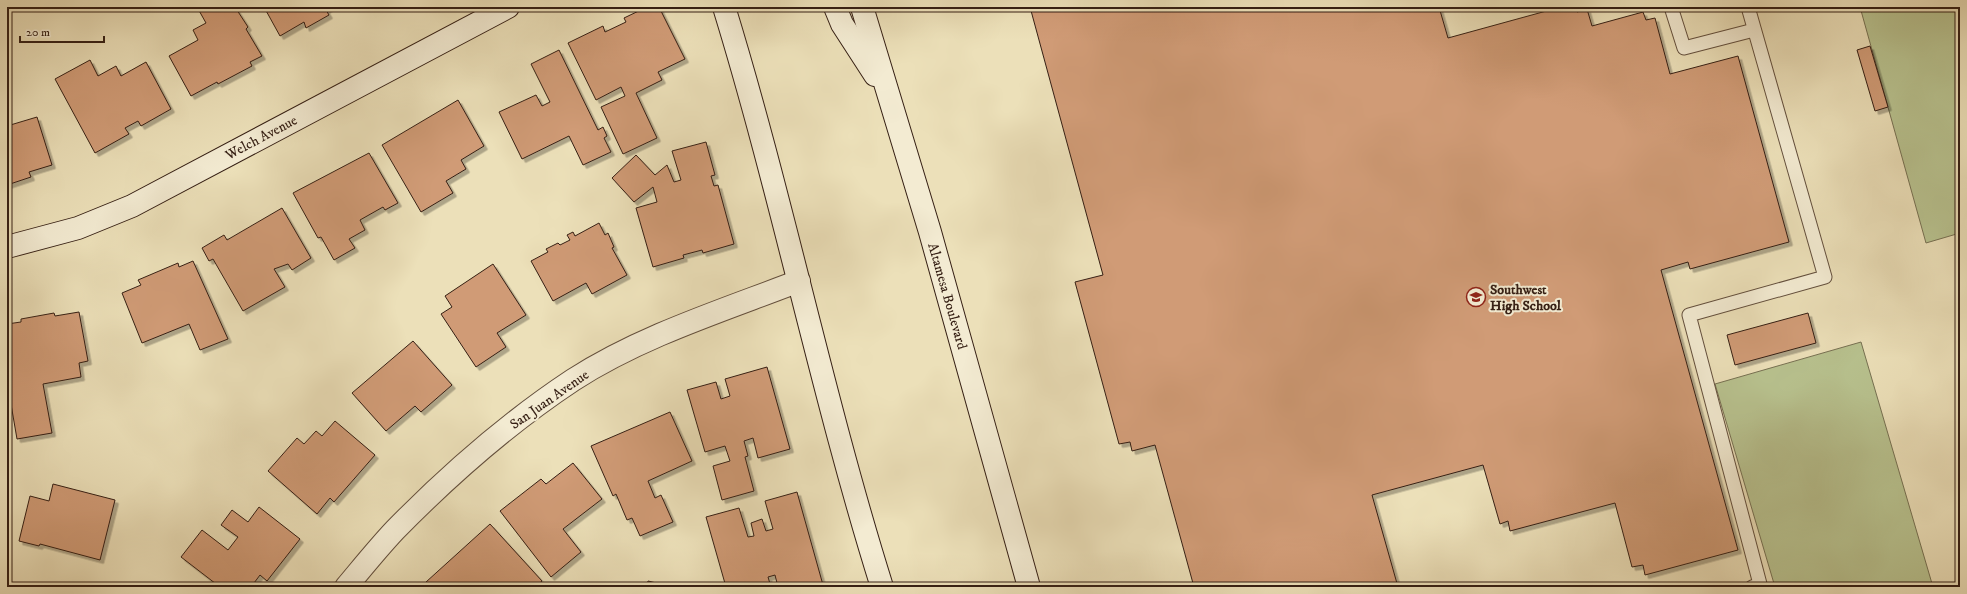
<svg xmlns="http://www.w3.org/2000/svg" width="1967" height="594" font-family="'IM FELL DW Pica',serif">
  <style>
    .green { fill: #b8c28f; stroke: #767052 }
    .building { fill: #d09b76; stroke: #351f14; filter: url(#shadow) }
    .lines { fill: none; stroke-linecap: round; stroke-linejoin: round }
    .lane-casing { stroke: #634f3d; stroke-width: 15 }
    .street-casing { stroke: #634f3d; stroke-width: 24 }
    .secondary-casing { stroke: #351f14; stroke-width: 24 }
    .lane { stroke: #f3ebd2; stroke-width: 13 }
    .street { stroke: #f3ebd2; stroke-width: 22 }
    .secondary { stroke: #f3ebd2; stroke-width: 22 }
    .labels { text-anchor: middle; stroke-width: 4; stroke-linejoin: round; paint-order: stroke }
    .street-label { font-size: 14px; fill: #351f14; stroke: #f3ebd2 }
    .poi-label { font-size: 14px; font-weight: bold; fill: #351f14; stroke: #f3ebd2; text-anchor: start }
  </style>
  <defs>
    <filter id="shadow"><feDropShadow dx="3.5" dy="3.5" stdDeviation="0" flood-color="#0004"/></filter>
  </defs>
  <rect width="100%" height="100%" fill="#ece0b9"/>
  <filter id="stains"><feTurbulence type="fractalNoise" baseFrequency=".005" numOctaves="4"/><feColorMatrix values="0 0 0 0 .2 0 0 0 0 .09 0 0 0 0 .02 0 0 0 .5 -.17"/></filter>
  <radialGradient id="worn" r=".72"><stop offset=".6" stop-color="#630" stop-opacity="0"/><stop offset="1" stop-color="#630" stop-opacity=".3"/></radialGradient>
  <g class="green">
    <path d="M1860 7H1960V233L1926 243Z"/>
    <path d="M1861 342 1933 587H1775L1715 384Z"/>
  </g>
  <g class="building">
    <path d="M197 7H235L248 27 246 29 262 56 250 62 252 66 218 84 217 82 191 96 169 56 198 40 193 30 206 23Z"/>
    <path d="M264 7H330L326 10 329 15 306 28 304 22 280 36Z"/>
    <path d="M647 7H659L685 59 658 72 662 80 636 93 657 138 623 154 601 107 625 96 621 87 596 100 568 43 603 26 605 32 626 22 624 18Z"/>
    <path d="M1030 7H1439L1448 38 1561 7H1576L1577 12 1587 9 1592 26 1643 12 1646 20 1655 18 1670 74 1738 56 1789 242 1690 269 1688 262 1661 270 1738 550 1645 575 1643 565 1632 567 1615 503 1510 531 1508 521 1500 524 1483 465 1372 495 1398 587H1194L1155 445 1132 451 1130 442 1119 444 1075 282 1103 275Z"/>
    <path d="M1870 46 1888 107 1875 111 1857 50Z"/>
    <path d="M559 50 598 130 603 127 607 136 604 138 611 152 583 165 569 136 522 159 499 112 536 95 542 106 550 102 531 64Z"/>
    <path d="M90 60 98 76 116 66 121 76 146 62 171 109 141 126 138 121 125 128 129 134 95 153 55 79Z"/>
    <path d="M458 100 484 146 461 160 466 169 446 181 453 193 421 212 382 145Z"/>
    <path d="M37 117 52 165 29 172 31 177 7 185V126Z"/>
    <path d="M706 142 715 175 711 176 714 186 718 185 734 244 703 253 702 250 683 255 684 258 653 267 636 208 657 202 653 187 634 202 612 178 636 155 655 175 667 165 674 182 681 180 672 151Z"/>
    <path d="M369 153 398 203 385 210 383 207 360 220 365 230 349 239 355 248 334 260 321 237 318 238 293 193Z"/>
    <path d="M282 208 311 258 292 270 288 264 274 269 285 287 243 311 213 259 209 261 202 248 224 235 227 240Z"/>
    <path d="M599 223 605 235 608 233 614 247 612 248 627 275 592 294 586 283 553 301 531 261 548 252 546 249 558 243 560 245 570 240 567 235 573 232 575 236Z"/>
    <path d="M193 261 228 339 200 350 189 324 142 343 122 293 141 285 138 280 178 263 179 267Z"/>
    <path d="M493 264 526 315 497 333 506 347 476 367 441 314 452 307 445 296Z"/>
    <path d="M79 312 88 361 79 363 81 377 43 384 52 433 17 439 7 381V324L21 322V319L54 313 55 316Z"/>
    <path d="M1808 313 1816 343 1735 365 1727 335Z"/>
    <path d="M413 341 452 385 421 412 415 406 386 431 352 393Z"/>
    <path d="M767 367 790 449 758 458 753 438 744 441 748 456 745 457 754 491 722 500 713 466 730 461 725 446 705 452 687 390 716 382 721 399 730 396 725 379Z"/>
    <path d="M670 412 692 461 648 481 655 498 661 495 673 522 640 536 632 518 627 520 616 494 613 496 591 446Z"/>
    <path d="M335 421 375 455 334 502 330 498 317 514 268 471 297 438 304 444 316 431 322 436Z"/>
    <path d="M573 463 602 499 563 529 581 552 551 577 500 511 541 479 546 484Z"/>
    <path d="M53 484 115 500 100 560 40 544 39 546 19 541 30 496 49 501Z"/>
    <path d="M797 492 823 585 816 587H778L775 575 768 577 771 587H726L706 517 739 508 748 537 754 536 751 523 762 519 766 531 773 529 765 501Z"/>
    <path d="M259 507 300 539 267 581 260 575 251 587H220L181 557 202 530 228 550 238 537 221 525 232 510 248 522Z"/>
    <path d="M490 524 542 581 535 587H505L503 585 501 587H430L426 582Z"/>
    <path d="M648 581 673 587H646Z"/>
  </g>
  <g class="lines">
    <g class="lane-casing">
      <g id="lane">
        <path d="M1671 7 1684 48 1754 30"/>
        <path d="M1748 7 1825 277 1689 315 1760 584 1752 587"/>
      </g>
    </g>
    <g class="street-casing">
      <path id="street" d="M346 587C362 568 378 548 395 530 449 475 508 423 573 380 641 336 724 310 799 281"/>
    </g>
    <g class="secondary-casing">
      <g id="secondary">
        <path d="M724 7C783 199 822 396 882 587"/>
        <path d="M835 7 842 24 875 75"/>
        <path d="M862 7 930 232 1029 587"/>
        <path d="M7 247 78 228 132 206 508 7"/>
      </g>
    </g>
    <use href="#lane" class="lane"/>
    <use href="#street" class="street"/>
    <use href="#secondary" class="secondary"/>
  </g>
  <defs>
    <g id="school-ring" transform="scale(1)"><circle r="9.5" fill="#f3ebd2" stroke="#8f2418" stroke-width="1.5"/><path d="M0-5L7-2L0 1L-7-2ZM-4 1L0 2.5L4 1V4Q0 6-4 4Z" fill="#8f2418"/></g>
  </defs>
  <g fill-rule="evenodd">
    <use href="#school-ring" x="1476" y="297"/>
  </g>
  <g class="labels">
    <g class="street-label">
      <text transform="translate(261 137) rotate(-28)" y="5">Welch Avenue</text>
      <text transform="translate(948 296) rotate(74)" y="5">Altamesa Boulevard</text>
      <text transform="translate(549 399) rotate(-35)" y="5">San Juan Avenue</text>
    </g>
    <g class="poi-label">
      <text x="1490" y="294">Southwest<tspan x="1490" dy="16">High School</tspan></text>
    </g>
  </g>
  <rect width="1967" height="594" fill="none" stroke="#ece0b9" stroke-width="24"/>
  <rect x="8" y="8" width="1951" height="578" fill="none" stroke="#351f14" stroke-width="2"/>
  <rect x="12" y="12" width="1943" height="570" fill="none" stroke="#351f14"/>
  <path d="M20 36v6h84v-6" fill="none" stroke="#351f14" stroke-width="2"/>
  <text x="26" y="36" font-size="12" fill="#351f14" stroke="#f3ebd2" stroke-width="3" paint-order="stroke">20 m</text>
  <rect width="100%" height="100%" filter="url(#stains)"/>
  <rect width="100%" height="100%" fill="url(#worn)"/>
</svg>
